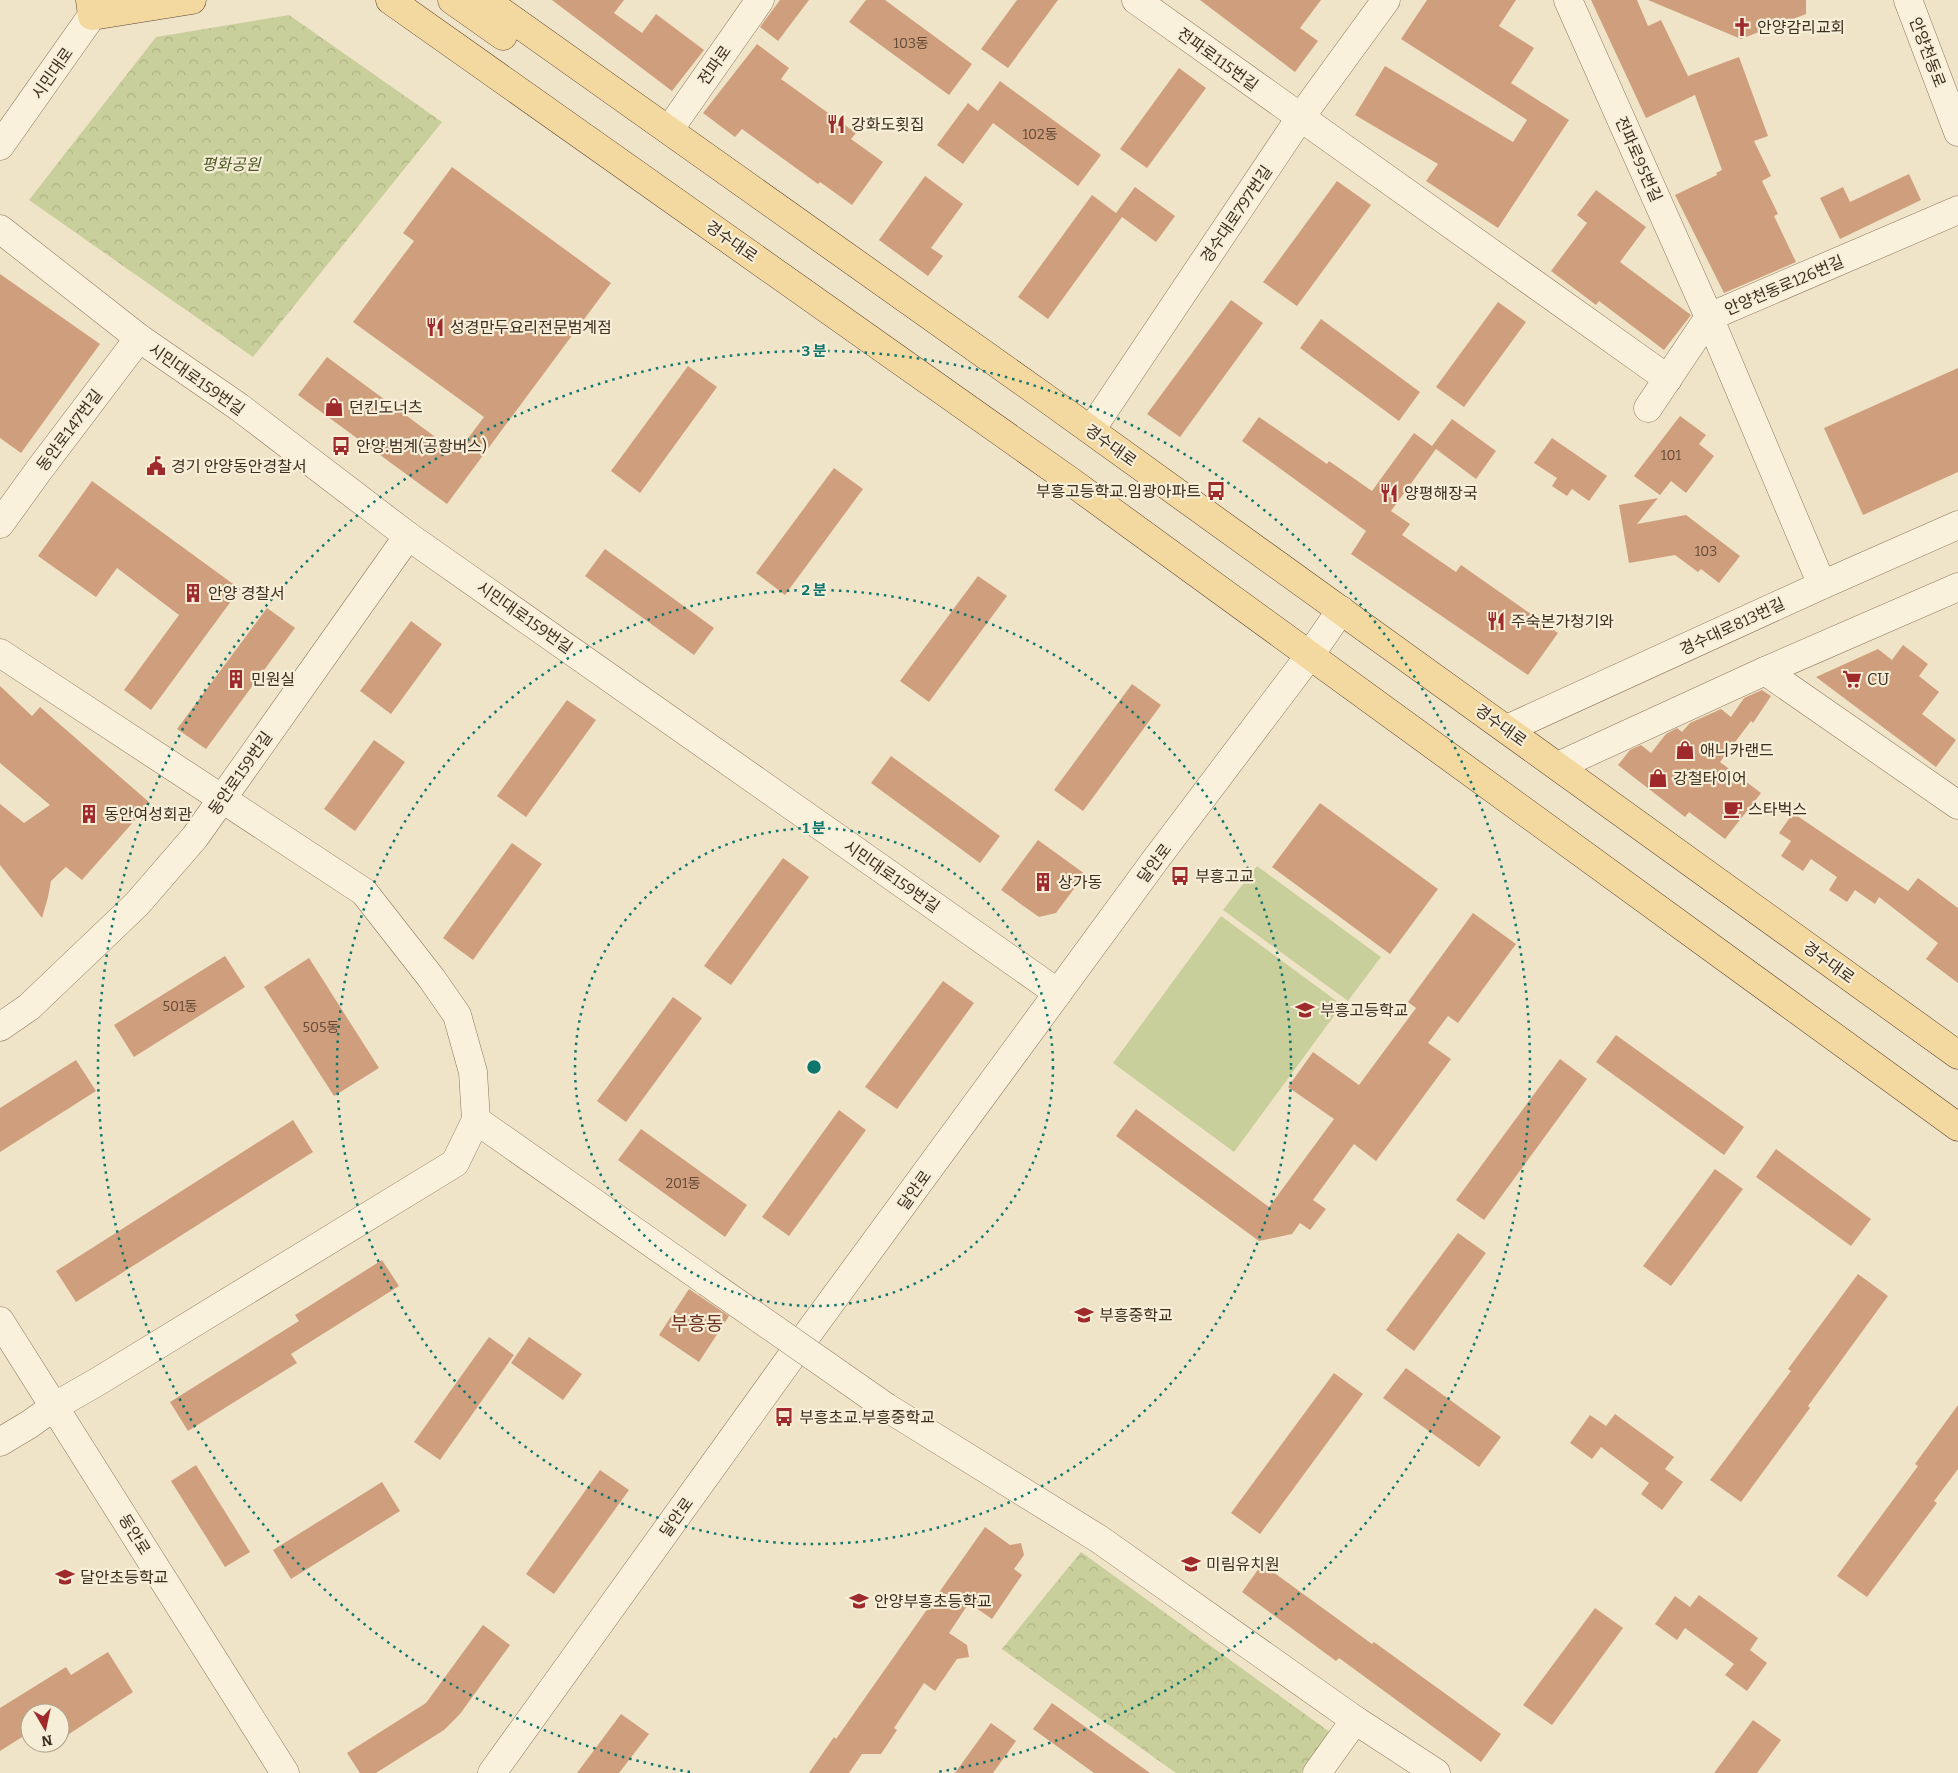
<svg xmlns="http://www.w3.org/2000/svg" width="1958" height="1773" font-family="Bitter,'Noto Sans KR',serif">
  <style>
    .green { fill: #c9cf9b }
    .park { fill: url(#park-crowns) }
    .building { fill: #cf9f7d }
    .lines { fill: none; stroke-linecap: round; stroke-linejoin: round }
    .minor-casing { stroke: #8d765c; stroke-width: 29 }
    .major-casing { stroke: #5b4430; stroke-width: 29 }
    .minor { stroke: #faf1dc; stroke-width: 28 }
    .major { stroke: #f3d9a0; stroke-width: 28 }
    .minor-bridge-casing { stroke: #8d765c; stroke-width: 29; stroke-linecap: butt }
    .minor-bridge { stroke: #faf1dc; stroke-width: 28 }
    .ring { fill: none; stroke: #0f766e; stroke-width: 2.5; stroke-dasharray: 2.5 5 }
    .labels { text-anchor: middle; stroke-width: 4.5; stroke-linejoin: round; paint-order: stroke }
    .number-label { font-size: 14px; fill: #624a37 }
    .poi-label { font-size: 16px; fill: #3d2e20; stroke: #f7eed8; text-anchor: start }
    .street-label { font-size: 16px; fill: #3d2e20; stroke: #f7eed8 }
    .park-label { font-size: 16px; font-style: italic; fill: #4d5a26; stroke: #f7eed8 }
    .quarter-label { font-size: 19px; fill: #6b2e1e; stroke: #f7eed8 }
    .centre { fill: #0f766e; stroke: #f7eed8; stroke-width: 2.5 }
    .ring-label { font-size: 15px; text-anchor: middle; font-weight: bold; fill: #0f766e; stroke: #f7eed8; stroke-width: 4.5; stroke-linejoin: round; paint-order: stroke }
  </style>
  <defs>
    <pattern id="park-crowns" width="20" height="18" patternUnits="userSpaceOnUse" patternTransform="scale(1.25)"><rect width="20" height="18" fill="#c9cf9b"/><path d="M2 6a3 3 0 1 1 6 0M12 15a3 3 0 1 1 6 0" fill="none" stroke="#aeb285"/></pattern>
  </defs>
  <rect width="100%" height="100%" fill="#f0e4c8"/>
  <g class="green">
    <path d="M1257 866 1381 957 1348 1001 1223 910Z"/>
    <path d="M1221 916 1342 1005 1234 1152 1113 1063Z"/>
  </g>
  <g class="park">
    <path d="M289 15 442 122 253 357 29 200 156 37Z"/>
    <path d="M1081 1552 1331 1733 1301 1773H1176L1002 1649Z"/>
  </g>
  <g class="building">
    <path d="M552 0H624L614 13 642 33 656 14 704 50 672 91Z"/>
    <path d="M780 0H809L778 41 760 27Z"/>
    <path d="M866 0H885L972 64 949 95 849 22Z"/>
    <path d="M1017 0H1058L1008 68 981 49Z"/>
    <path d="M1200 0H1321L1300 28 1318 41 1295 72Z"/>
    <path d="M1427 0H1516L1499 26 1534 48 1511 83 1569 120 1498 228 1426 181 1438 164 1355 115 1385 66 1513 142 1527 120 1401 39Z"/>
    <path d="M1591 0H1637L1648 26 1661 20 1688 76 1739 57 1768 136 1754 141 1771 176 1762 181 1778 214 1774 216 1796 262 1724 293 1675 195 1717 175 1716 173 1722 170 1695 95 1646 118Z"/>
    <path d="M1648 0H1806V14L1741 39Z"/>
    <path d="M757 44 789 68 781 79 856 133 851 139 883 162 852 205 820 182 818 184 742 129 735 137 703 113Z"/>
    <path d="M1179 68 1206 88 1147 168 1120 149Z"/>
    <path d="M1000 81 1101 155 1078 186 993 123 963 164 937 145 968 103 978 111Z"/>
    <path d="M452 167 611 283 447 504 298 395 327 357 457 453 484 417 353 322 414 241 403 233Z"/>
    <path d="M1909 174 1921 200 1840 239 1820 198 1843 187 1850 202Z"/>
    <path d="M925 176 963 204 931 248 943 256 928 276 879 240Z"/>
    <path d="M1337 181 1371 205 1297 306 1263 282Z"/>
    <path d="M1135 187 1175 216 1156 242 1122 217 1048 319 1018 297 1092 195 1116 213Z"/>
    <path d="M1596 190 1646 227 1620 262 1691 315 1664 350 1599 301 1596 305 1551 271 1587 223 1577 215Z"/>
    <path d="M0 274 100 344 21 453 0 438Z"/>
    <path d="M1231 300 1263 323 1180 437 1147 414Z"/>
    <path d="M1498 302 1526 322 1464 407 1436 387Z"/>
    <path d="M1321 319 1420 392 1399 421 1300 348Z"/>
    <path d="M688 366 717 387 640 493 611 471Z"/>
    <path d="M1958 368V472L1863 515 1824 428Z"/>
    <path d="M1680 416 1706 435 1699 444 1714 456 1686 493 1671 481 1660 495 1634 476Z"/>
    <path d="M1259 417 1327 464 1329 461 1372 491 1414 433 1432 446 1452 419 1496 451 1476 479 1436 449 1391 511 1410 524 1402 535 1456 572 1461 565 1558 633 1528 675 1351 554 1366 531 1242 441Z"/>
    <path d="M1552 438 1607 476 1589 501 1572 489 1567 496 1552 486 1557 478 1534 463Z"/>
    <path d="M834 468 863 489 785 595 756 573Z"/>
    <path d="M92 481 240 589 151 710 124 690 179 615 117 568 96 597 38 556Z"/>
    <path d="M1658 498 1637 524 1686 515 1740 556 1719 583 1701 569 1698 572 1675 555 1629 563 1619 505Z"/>
    <path d="M605 549 714 628 694 655 585 576Z"/>
    <path d="M978 576 1007 596 929 702 900 681Z"/>
    <path d="M267 608 295 628 206 749 177 729Z"/>
    <path d="M411 621 442 644 391 714 360 691Z"/>
    <path d="M1903 645 1928 664 1919 676 1939 692 1922 714 1956 740 1936 767 1816 677 1878 649 1892 660Z"/>
    <path d="M1132 684 1161 705 1083 811 1054 790Z"/>
    <path d="M0 686 32 716 40 707 150 803 82 880 66 867 51 881 48 897 42 918 0 865V804L24 823 50 805 0 763Z"/>
    <path d="M1762 690 1771 696 1753 723 1751 721 1720 762 1761 793 1725 839 1689 812 1685 817 1618 765 1630 750 1641 745 1651 753 1666 734 1677 728 1682 732 1690 723 1721 709 1731 717 1744 698Z"/>
    <path d="M567 700 596 720 526 817 497 796Z"/>
    <path d="M374 740 405 762 355 831 324 809Z"/>
    <path d="M891 756 1000 836 980 863 871 783Z"/>
    <path d="M1320 803 1438 889 1390 954 1272 867Z"/>
    <path d="M1793 813 1908 891 1918 878 1958 908V983L1926 959 1938 943 1879 897 1875 904 1855 890 1847 902 1829 890 1837 877 1811 859 1803 871 1781 856 1791 841 1779 833Z"/>
    <path d="M1038 840 1085 874 1056 913 1039 917 1001 890Z"/>
    <path d="M512 843 542 864 473 960 443 938Z"/>
    <path d="M783 858 809 877 731 985 704 966Z"/>
    <path d="M1473 913 1516 944 1458 1023 1448 1016 1428 1043 1451 1059 1376 1161 1354 1144 1313 1200 1326 1209 1310 1230 1300 1223 1292 1234 1259 1241 1116 1136 1136 1109 1269 1207 1334 1119 1288 1087 1313 1052 1359 1085 1416 1008 1408 1002Z"/>
    <path d="M225 956 245 987 134 1057 114 1025Z"/>
    <path d="M309 958 379 1068 334 1096 264 987Z"/>
    <path d="M943 981 974 1003 897 1109 865 1087Z"/>
    <path d="M673 997 702 1018 626 1122 597 1101Z"/>
    <path d="M1616 1035 1744 1127 1724 1155 1596 1062Z"/>
    <path d="M1560 1059 1587 1079 1484 1220 1456 1200Z"/>
    <path d="M76 1060 96 1091 0 1152V1108Z"/>
    <path d="M839 1110 866 1130 789 1236 762 1217Z"/>
    <path d="M293 1120 313 1152 76 1302 56 1271Z"/>
    <path d="M641 1129 747 1205 725 1237 618 1160Z"/>
    <path d="M1776 1149 1871 1219 1851 1246 1756 1177Z"/>
    <path d="M1715 1169 1743 1189 1671 1286 1643 1266Z"/>
    <path d="M1458 1233 1486 1253 1414 1351 1386 1330Z"/>
    <path d="M382 1260 399 1286 291 1354 297 1363 188 1431 170 1402 299 1321 295 1315Z"/>
    <path d="M1858 1274 1888 1296 1808 1406 1810 1408 1741 1502 1710 1480 1791 1371 1788 1369Z"/>
    <path d="M689 1289 729 1316 699 1362 659 1335Z"/>
    <path d="M489 1337 514 1355 440 1460 414 1442Z"/>
    <path d="M529 1337 582 1374 563 1400 511 1363Z"/>
    <path d="M1406 1368 1501 1437 1479 1467 1383 1398Z"/>
    <path d="M1334 1373 1363 1394 1260 1534 1231 1513Z"/>
    <path d="M1958 1405V1469L1934 1501 1937 1503 1867 1597 1837 1576 1918 1466 1915 1464Z"/>
    <path d="M1615 1414 1674 1457 1665 1469 1683 1482 1662 1510 1641 1494 1649 1483 1601 1447 1592 1459 1570 1443 1590 1415 1606 1426Z"/>
    <path d="M196 1465 250 1552 225 1567 171 1481Z"/>
    <path d="M600 1470 629 1490 554 1594 526 1574Z"/>
    <path d="M382 1482 400 1511 291 1579 273 1550Z"/>
    <path d="M985 1527 1010 1545 1021 1543 1024 1555 1014 1569 1022 1575 992 1619 969 1603 949 1633 967 1645 969 1657 957 1659 935 1691 924 1683 894 1728 897 1730 881 1754H862L849 1773H809L834 1737 836 1739Z"/>
    <path d="M1262 1564 1372 1644 1374 1642 1501 1734 1481 1762 1339 1658 1336 1661 1242 1592Z"/>
    <path d="M1699 1595 1758 1638 1750 1650 1767 1663 1747 1691 1725 1675 1734 1664 1685 1628 1677 1640 1655 1624 1675 1596 1690 1607Z"/>
    <path d="M1595 1608 1623 1628 1552 1725 1523 1705Z"/>
    <path d="M483 1625 510 1645 460 1714 444 1730 376 1773H360L347 1753 426 1703Z"/>
    <path d="M108 1652 133 1692 60 1740V1713H30V1732L0 1751V1708L66 1667 71 1675Z"/>
    <path d="M1052 1703 1150 1773H1094L1033 1729Z"/>
    <path d="M621 1714 649 1734 619 1773H577Z"/>
    <path d="M1753 1720 1781 1740 1757 1773H1714Z"/>
    <path d="M991 1723 1016 1741 993 1773H955Z"/>
  </g>
  <g class="lines">
    <g class="minor-casing">
      <g id="minor">
        <path d="M1136 0 1668 379"/>
        <path d="M1568 0 1709 317 1822 585"/>
        <path d="M1908 0 1958 132"/>
        <path d="M669 130 760 0"/>
        <path d="M0 146 103 0"/>
        <path d="M0 229 139 338 239 407 408 536 1058 993"/>
        <path d="M1648 408 1709 317 1958 210"/>
        <path d="M1091 430 1300 118 1386 0"/>
        <path d="M0 524 39 470 139 338"/>
        <path d="M0 653 364 892 432 979 457 1015 473 1072 476 1120 707 1282"/>
        <path d="M1765 671 1958 805"/>
        <path d="M1507 729 1822 585 1958 525"/>
        <path d="M1558 766 1765 671 1958 587"/>
        <path d="M0 1027 29 1007 137 904 195 837 408 536"/>
        <path d="M0 1321 285 1773"/>
        <path d="M886 1407 1099 1539 1355 1720 1436 1773"/>
        <path d="M0 1442 30 1424 55 1406 97 1382 455 1163 476 1120"/>
        <path d="M492 1773 804 1339 1156 859 1310 655 1341 610"/>
        <path d="M1317 1773 1355 1720"/>
      </g>
    </g>
    <g class="major-casing">
      <g id="major">
        <path d="M90 0 92 16 192 0"/>
        <path d="M390 0 1073 483 1958 1127"/>
        <path d="M452 0 503 36"/>
        <path d="M485 0 1043 396 1958 1055"/>
      </g>
    </g>
    <use href="#minor" class="minor"/>
    <use href="#major" class="major"/>
    <g class="minor-bridge-casing">
      <path id="minor-bridge" d="M707 1282 886 1407"/>
    </g>
    <use href="#minor-bridge" class="minor-bridge"/>
  </g>
  <g class="ring">
    <circle cx="814" cy="1067" r="239"/>
    <circle cx="814" cy="1067" r="477"/>
    <path d="M690 1772A716 716 0 1 1 938 1772"/>
  </g>
  <defs>
    <g id="church-bare" transform="scale(1.5)"><path d="M-1.2-6h2.4v3.5h3.3v2.4h-3.3V6h-2.4V-.1h-3.3v-2.4h3.3Z" fill="#9e2a2b" stroke="#f7eed8" stroke-width="2.5" paint-order="stroke"/></g>
    <g id="restaurant-bare" transform="scale(1.5)"><path d="M-5-6h1v4h1v-4h1v4h1v-4h1v5L-1.5 .5V6h-2V.5L-5-1ZM5-6V6H3V1.5H1.5Q1.5-4 5-6Z" fill="#9e2a2b" stroke="#f7eed8" stroke-width="2.5" paint-order="stroke"/></g>
    <g id="shop-bare" transform="scale(1.5)"><path d="M-5-2.5h2.3a2.7 3.5 0 0 1 5.4 0H5L5.5 6h-11ZM-1.5-2.5h3a1.5 2.3 0 0 0-3 0Z" fill="#9e2a2b" stroke="#f7eed8" stroke-width="2.5" paint-order="stroke"/></g>
    <g id="bus-bare" transform="scale(1.5)"><path d="M-5-6H5V4H4V6H2V4H-2V6H-4V4H-5ZM-3.5-4V0h7V-4ZM-3.5 1.2v1.5H-2V1.2ZM2 1.2v1.5H3.5V1.2Z" fill="#9e2a2b" stroke="#f7eed8" stroke-width="2.5" paint-order="stroke"/></g>
    <g id="civic-bare" transform="scale(1.5)"><path d="M-.6-6.5H3V-4.5H.6V-3L4-1V1h2V6H-6V1h2V-1L-.6-3ZM-1.2 2.5V6h2.4V2.5Z" fill="#9e2a2b" stroke="#f7eed8" stroke-width="2.5" paint-order="stroke"/></g>
    <g id="building-bare" transform="scale(1.5)"><path d="M-4-6H4V6H1V3H-1V6H-4ZM-2.5-4.3h1.7v1.8h-1.7ZM.8-4.3h1.7v1.8H.8ZM-2.5-1h1.7V.8h-1.7ZM.8-1h1.7V.8H.8Z" fill="#9e2a2b" stroke="#f7eed8" stroke-width="2.5" paint-order="stroke"/></g>
    <g id="supermarket-bare" transform="scale(1.5)"><path d="M-6-5.5h2.5l.6 2H6L4.5 2H-2.5L-4.4-4H-6ZM-1.5 3.2a1.3 1.3 0 1 0 .1 0ZM3 3.2a1.3 1.3 0 1 0 .1 0Z" fill="#9e2a2b" stroke="#f7eed8" stroke-width="2.5" paint-order="stroke"/></g>
    <g id="cafe-bare" transform="scale(1.5)"><path d="M-5.5-4.5H6V0H3Q3 3.5 0 3.5H-2.5Q-5.5 3.5-5.5 0ZM3-3.2v2h1.7v-2ZM-6 4.5H4V6H-6Z" fill="#9e2a2b" stroke="#f7eed8" stroke-width="2.5" paint-order="stroke"/></g>
    <g id="school-bare" transform="scale(1.5)"><path d="M0-5L7-2L0 1L-7-2ZM-4 1L0 2.5L4 1V4Q0 6-4 4Z" fill="#9e2a2b" stroke="#f7eed8" stroke-width="2.5" paint-order="stroke"/></g>
  </defs>
  <g fill-rule="evenodd">
    <use href="#church-bare" x="1742" y="27"/>
    <use href="#restaurant-bare" x="836" y="124"/>
    <use href="#restaurant-bare" x="435" y="327"/>
    <use href="#shop-bare" x="334" y="407"/>
    <use href="#bus-bare" x="341" y="446"/>
    <use href="#civic-bare" x="156" y="466"/>
    <use href="#bus-bare" x="1216" y="491"/>
    <use href="#restaurant-bare" x="1389" y="493"/>
    <use href="#building-bare" x="193" y="593"/>
    <use href="#restaurant-bare" x="1496" y="621"/>
    <use href="#building-bare" x="236" y="679"/>
    <use href="#supermarket-bare" x="1852" y="679"/>
    <use href="#shop-bare" x="1685" y="750"/>
    <use href="#shop-bare" x="1658" y="778"/>
    <use href="#cafe-bare" x="1733" y="809"/>
    <use href="#building-bare" x="89" y="814"/>
    <use href="#bus-bare" x="1180" y="876"/>
    <use href="#building-bare" x="1043" y="882"/>
    <use href="#school-bare" x="1305" y="1010"/>
    <use href="#school-bare" x="1084" y="1315"/>
    <use href="#bus-bare" x="784" y="1417"/>
    <use href="#school-bare" x="1191" y="1564"/>
    <use href="#school-bare" x="65" y="1577"/>
    <use href="#school-bare" x="859" y="1601"/>
  </g>
  <g class="labels">
    <g class="number-label">
      <text x="911" y="48">103동</text>
      <text x="1040" y="139">102동</text>
      <text x="1671" y="460">101</text>
      <text x="1706" y="556">103</text>
      <text x="180" y="1011">501동</text>
      <text x="321" y="1032">505동</text>
      <text x="683" y="1188">201동</text>
    </g>
    <g class="poi-label">
      <text x="1757" y="33">안양감리교회</text>
      <text x="851" y="130">강화도횟집</text>
      <text x="450" y="333">성경만두요리전문범계점</text>
      <text x="349" y="413">던킨도너츠</text>
      <text x="356" y="452">안양.범계(공항버스)</text>
      <text x="171" y="472">경기 안양동안경찰서</text>
      <text x="1201" y="497" text-anchor="end">부흥고등학교.임광아파트</text>
      <text x="1404" y="499">양평해장국</text>
      <text x="208" y="599">안양 경찰서</text>
      <text x="1511" y="627">주숙본가청기와</text>
      <text x="251" y="685">민원실</text>
      <text x="1867" y="685">CU</text>
      <text x="1700" y="756">애니카랜드</text>
      <text x="1673" y="784">강철타이어</text>
      <text x="1748" y="815">스타벅스</text>
      <text x="104" y="820">동안여성회관</text>
      <text x="1195" y="882">부흥고교</text>
      <text x="1058" y="888">상가동</text>
      <text x="1320" y="1016">부흥고등학교</text>
      <text x="1099" y="1321">부흥중학교</text>
      <text x="799" y="1423">부흥초교.부흥중학교</text>
      <text x="1206" y="1570">미림유치원</text>
      <text x="80" y="1583">달안초등학교</text>
      <text x="874" y="1607">안양부흥초등학교</text>
    </g>
    <g class="street-label">
      <text transform="translate(1928 52) rotate(69)" y="6">안양천동로</text>
      <text transform="translate(1218 59) rotate(36)" y="6">전파로115번길</text>
      <text transform="translate(714 65) rotate(-55)" y="6">전파로</text>
      <text transform="translate(52 73) rotate(-55)" y="6">시민대로</text>
      <text transform="translate(1639 159) rotate(66)" y="6">전파로95번길</text>
      <text transform="translate(1236 214) rotate(-56)" y="6">경수대로797번길</text>
      <text transform="translate(732 241) rotate(35)" y="6">경수대로</text>
      <text transform="translate(1784 285) rotate(-23)" y="6">안양천동로126번길</text>
      <text transform="translate(197 379) rotate(35)" y="6">시민대로159번길</text>
      <text transform="translate(69 430) rotate(-53)" y="6">동안로147번길</text>
      <text transform="translate(1111 445) rotate(36)" y="6">경수대로</text>
      <text transform="translate(525 617) rotate(35)" y="6">시민대로159번길</text>
      <text transform="translate(1732 626) rotate(-25)" y="6">경수대로813번길</text>
      <text transform="translate(1501 725) rotate(36)" y="6">경수대로</text>
      <text transform="translate(240 773) rotate(-55)" y="6">동안로159번길</text>
      <text transform="translate(1154 863) rotate(-53)" y="6">달안로</text>
      <text transform="translate(892 876) rotate(35)" y="6">시민대로159번길</text>
      <text transform="translate(1829 962) rotate(36)" y="6">경수대로</text>
      <text transform="translate(914 1190) rotate(-54)" y="6">달안로</text>
      <text transform="translate(676 1517) rotate(-54)" y="6">달안로</text>
      <text transform="translate(135 1534) rotate(58)" y="6">동안로</text>
    </g>
    <g class="park-label">
      <text x="231" y="170">평화공원</text>
    </g>
    <g class="quarter-label">
      <text x="697" y="1330">부흥동</text>
    </g>
  </g>
  <circle cx="814" cy="1067" r="8" class="centre"/>
  <g class="ring-label">
    <text x="814" y="356">3 분</text>
    <text x="814" y="595">2 분</text>
    <text x="814" y="833">1 분</text>
  </g>
  <g transform="translate(45 1728) rotate(171)"><circle r="24" fill="#f7eed8" stroke="#ada18e"/>
  <path d="M0-4L9 19L0 12L-9 19Z" fill="#9e2a2b"/>
  <text y="-8" font-size="14" font-weight="bold" text-anchor="middle" fill="#3d2e20">N</text>
  </g>
</svg>
